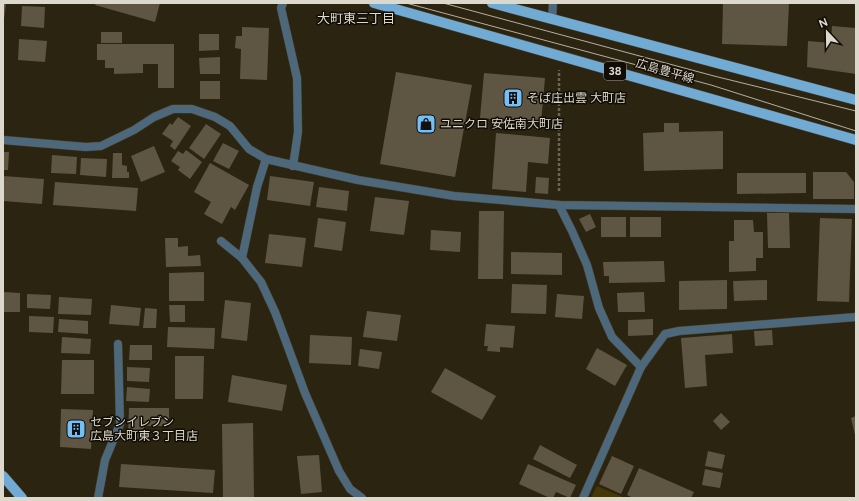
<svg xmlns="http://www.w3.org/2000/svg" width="859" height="501" font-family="Figtree,'Noto Sans JP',sans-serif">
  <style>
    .green { fill: #463706 }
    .building { fill: #5e5642 }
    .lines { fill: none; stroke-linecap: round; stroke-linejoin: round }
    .minor-casing { stroke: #47412e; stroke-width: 9 }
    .primary-casing { stroke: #47412e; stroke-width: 11 }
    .path { stroke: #6b6453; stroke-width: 2.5; stroke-dasharray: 3 2; stroke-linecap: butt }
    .minor { stroke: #4d677b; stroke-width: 8 }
    .primary { stroke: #71aad3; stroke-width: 10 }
    .tram { stroke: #b5afa1; stroke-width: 1 }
    .labels { text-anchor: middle; stroke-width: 3; stroke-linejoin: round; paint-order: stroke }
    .shield { fill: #110d06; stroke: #a09b91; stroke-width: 1 }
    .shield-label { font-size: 11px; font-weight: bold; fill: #ddd8cc }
    .street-label { font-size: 12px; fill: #ddd8cc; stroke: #110d06 }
    .poi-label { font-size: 12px; fill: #ddd8cc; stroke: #110d06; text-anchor: start }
    .neighbourhood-label { font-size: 13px; fill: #ddd8cc; stroke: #110d06 }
  </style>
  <rect width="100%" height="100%" fill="#2b2410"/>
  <path class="green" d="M597 486 625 498H591Z"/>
  <g class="building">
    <path d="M96 3H160L155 22 95 5Z"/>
    <path d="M723 3H789L787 46 722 44Z"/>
    <path d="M3 4H6L4 19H3Z"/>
    <path d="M22 6 45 7 44 28 21 26Z"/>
    <path d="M832 26 856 28V74L807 67 808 41 831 43Z"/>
    <path d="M242 27 269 28 267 80 240 79 241 49 235 48 236 36H242Z"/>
    <rect x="101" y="32" width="21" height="11"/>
    <path d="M199 34H219V50L199 51Z"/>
    <path d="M19 39 47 41 45 62 18 60Z"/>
    <path d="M97 44H174V88H158V64H143V73L114 74V68H105V60H97Z"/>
    <path d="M220 57V74H200L199 58Z"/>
    <path d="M396 72 472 85 455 177 380 164Z"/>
    <path d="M484 73 545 78 541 123 480 118Z"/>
    <rect x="200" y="81" width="20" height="18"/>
    <path d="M178 117 191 126 175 150 170 146 173 141 162 134 170 123 172 125Z"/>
    <path d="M664 123H679V132L723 131V169L644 171 643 133 664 132Z"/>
    <path d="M206 124 221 134 204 159 189 148Z"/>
    <path d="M496 133 550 138 548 164 528 162 526 192 492 189Z"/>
    <path d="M223 143 239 151 229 169 213 161Z"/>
    <path d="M154 146 165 172 141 182 131 156Z"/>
    <path d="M186 150 202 162 190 179 178 170 180 167 171 161 178 151 183 154Z"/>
    <path d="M3 152H9L8 170H3Z"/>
    <path d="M113 153H122V165L127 166V172H129V178H112Z"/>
    <path d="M52 155 77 157 76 174 51 173Z"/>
    <path d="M81 158 107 159 106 177 80 175Z"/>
    <path d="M210 163 249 185 235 210 231 207 222 224 204 214 211 202 194 192Z"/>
    <path d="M813 172H846L854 182V199H813Z"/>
    <path d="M737 173H806V193L737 194Z"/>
    <path d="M3 176 44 179 42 204 3 201Z"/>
    <path d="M270 176 314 182 310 206 267 200Z"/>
    <path d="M536 177 549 178 548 194 535 193Z"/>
    <path d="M55 182 138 188 136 211 53 205Z"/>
    <path d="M319 187 349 191 347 211 316 207Z"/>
    <path d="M375 197 409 201 404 235 370 231Z"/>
    <path d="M479 211H504L503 279H478Z"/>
    <path d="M767 213H789L790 248H768Z"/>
    <path d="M590 214 596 227 586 232 579 219Z"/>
    <rect x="601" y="217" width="25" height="20"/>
    <rect x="630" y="217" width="31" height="20"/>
    <path d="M318 218 346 222 342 251 314 247Z"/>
    <path d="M820 218 852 219 849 302 817 301Z"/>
    <path d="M734 220H753L754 232H763V258H756V271L729 272V241H734Z"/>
    <path d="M431 230 461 232 460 252 430 250Z"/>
    <path d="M269 234 306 238 302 267 265 263Z"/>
    <path d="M165 238H178V247L188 246V256L200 255 201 266 166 267Z"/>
    <path d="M511 252 562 253V275L511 274Z"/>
    <path d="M664 261 665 282 609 283V276H604L603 262Z"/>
    <path d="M204 272V301H169V273Z"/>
    <path d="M727 280V309L679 310V281Z"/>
    <path d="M767 280V300L734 301 733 281Z"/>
    <path d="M512 284 547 285 546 314 511 313Z"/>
    <path d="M3 292 20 293V312H3Z"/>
    <path d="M644 292 645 312H618L617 293Z"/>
    <path d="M27 294 51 295 50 309 27 308Z"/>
    <path d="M557 294 584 296 582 319 555 317Z"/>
    <path d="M59 297 92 299 91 315 58 314Z"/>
    <path d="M225 300 251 303 247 341 221 338Z"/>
    <path d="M111 305 141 308 139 326 109 324Z"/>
    <path d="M169 305H185V322H170Z"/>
    <path d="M145 308 157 309 156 328H143Z"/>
    <path d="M367 311 401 315 397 341 363 337Z"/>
    <path d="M29 316 54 317 53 333 29 332Z"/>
    <path d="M59 319 88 321V334L58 332Z"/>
    <path d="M653 319V335L628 336V320Z"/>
    <path d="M486 324 515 326 513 348 500 347V352L487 351 488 346H484Z"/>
    <path d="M168 327 215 328 214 349 167 347Z"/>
    <path d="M772 330 773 345 755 346 754 331Z"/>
    <path d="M732 334 733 353 705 355 707 386 685 388 681 338Z"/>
    <path d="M310 335 352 337 351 365 309 363Z"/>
    <path d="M62 337 91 339 90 354 61 353Z"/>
    <path d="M130 345H152V360H129Z"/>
    <path d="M597 348 627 365 615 386 586 369Z"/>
    <path d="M360 349 382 352 379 369 358 366Z"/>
    <path d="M175 356H204L203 399H175Z"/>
    <path d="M62 360H94V394H61Z"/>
    <path d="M127 367 150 368 149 382 127 381Z"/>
    <path d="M445 368 496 396 482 420 431 392Z"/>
    <path d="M232 375 287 385 282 411 228 402Z"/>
    <path d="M127 387 150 389 149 402 126 401Z"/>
    <path d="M129 408H169V426H144V439H128Z"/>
    <path d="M61 409 93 410 91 449 60 447Z"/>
    <path d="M721 413 730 422 721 430 713 421Z"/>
    <path d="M856 416V435H855L851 418Z"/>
    <path d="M253 423 254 498H223L222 424Z"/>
    <path d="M540 445 577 465 570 478 533 459Z"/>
    <path d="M708 451 725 455 722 469 705 466Z"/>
    <path d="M319 455 322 492 301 494 297 456Z"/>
    <path d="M612 456 634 466 621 494 599 484Z"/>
    <path d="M121 464 215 470 213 493 119 487Z"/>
    <path d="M528 464 576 485 570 498 556 492 553 498H550L519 484Z"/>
    <path d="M639 468 694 492 691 498H633L627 495Z"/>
    <path d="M705 469 723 473 720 488 702 485Z"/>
  </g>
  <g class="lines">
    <g class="minor-casing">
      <g id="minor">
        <path d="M283 3 281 8 297 78 298 132 293 166"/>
        <path d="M552 19 553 3"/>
        <path d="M3 140 86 147 101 146 134 130 154 117 173 109H192L215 117 230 126 249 149 266 159 358 180 454 196 559 205 856 209"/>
        <path d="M559 205 572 231 587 265 599 308 612 337 641 367"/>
        <path d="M221 241 242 258 261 282 275 312 305 393 339 471 350 489 362 498"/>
        <path d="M242 258 257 187 266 159"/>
        <path d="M98 498 105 460 120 424 118 344"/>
        <path d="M583 498 641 367 665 334 679 331 856 317"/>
      </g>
    </g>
    <g class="primary-casing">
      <g id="primary">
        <path d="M374 3 856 140"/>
        <path d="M492 3 856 100"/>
        <path d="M3 476 22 498"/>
      </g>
    </g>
    <path class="path" d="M559 191V70"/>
    <use href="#minor" class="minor"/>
    <use href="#primary" class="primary"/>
    <g class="tram">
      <path d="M406 3 711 85 856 131"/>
      <path d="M443 3 714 76 856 111"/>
    </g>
  </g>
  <defs>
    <g id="building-square" transform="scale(1)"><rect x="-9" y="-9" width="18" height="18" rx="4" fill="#74c0f6" stroke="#110d06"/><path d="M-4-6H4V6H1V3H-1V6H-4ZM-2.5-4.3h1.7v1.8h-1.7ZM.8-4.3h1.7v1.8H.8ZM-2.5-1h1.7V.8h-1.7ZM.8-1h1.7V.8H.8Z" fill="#111"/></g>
    <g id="shop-square" transform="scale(1)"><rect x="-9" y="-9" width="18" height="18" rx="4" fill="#74c0f6" stroke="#110d06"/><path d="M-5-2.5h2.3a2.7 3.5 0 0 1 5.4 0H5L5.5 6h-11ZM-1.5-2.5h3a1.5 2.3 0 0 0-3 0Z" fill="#111"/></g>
  </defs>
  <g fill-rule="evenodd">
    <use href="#building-square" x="513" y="98"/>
    <use href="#shop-square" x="426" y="124"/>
    <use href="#building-square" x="76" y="429"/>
  </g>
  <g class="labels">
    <rect class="shield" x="604" y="62" width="22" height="18" rx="3"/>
    <g class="shield-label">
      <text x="615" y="75">38</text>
    </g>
    <g class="street-label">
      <text transform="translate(665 71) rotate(16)" y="4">広島豊平線</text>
    </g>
    <g class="poi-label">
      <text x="527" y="102">そば庄出雲 大町店</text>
      <text x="440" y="128">ユニクロ 安佐南大町店</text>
      <text x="90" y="426">セブンイレブン<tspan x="90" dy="14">広島大町東３丁目店</tspan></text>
    </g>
    <g class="neighbourhood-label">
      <text x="356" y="23">大町東三丁目</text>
    </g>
  </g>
  <rect width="859" height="501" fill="none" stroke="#ddd8cc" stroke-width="8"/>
  <g transform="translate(827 32) rotate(338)" stroke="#110d06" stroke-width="3" paint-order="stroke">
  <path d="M0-3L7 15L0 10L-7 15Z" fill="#ddd8cc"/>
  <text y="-6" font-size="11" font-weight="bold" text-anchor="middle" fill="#ddd8cc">N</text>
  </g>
</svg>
